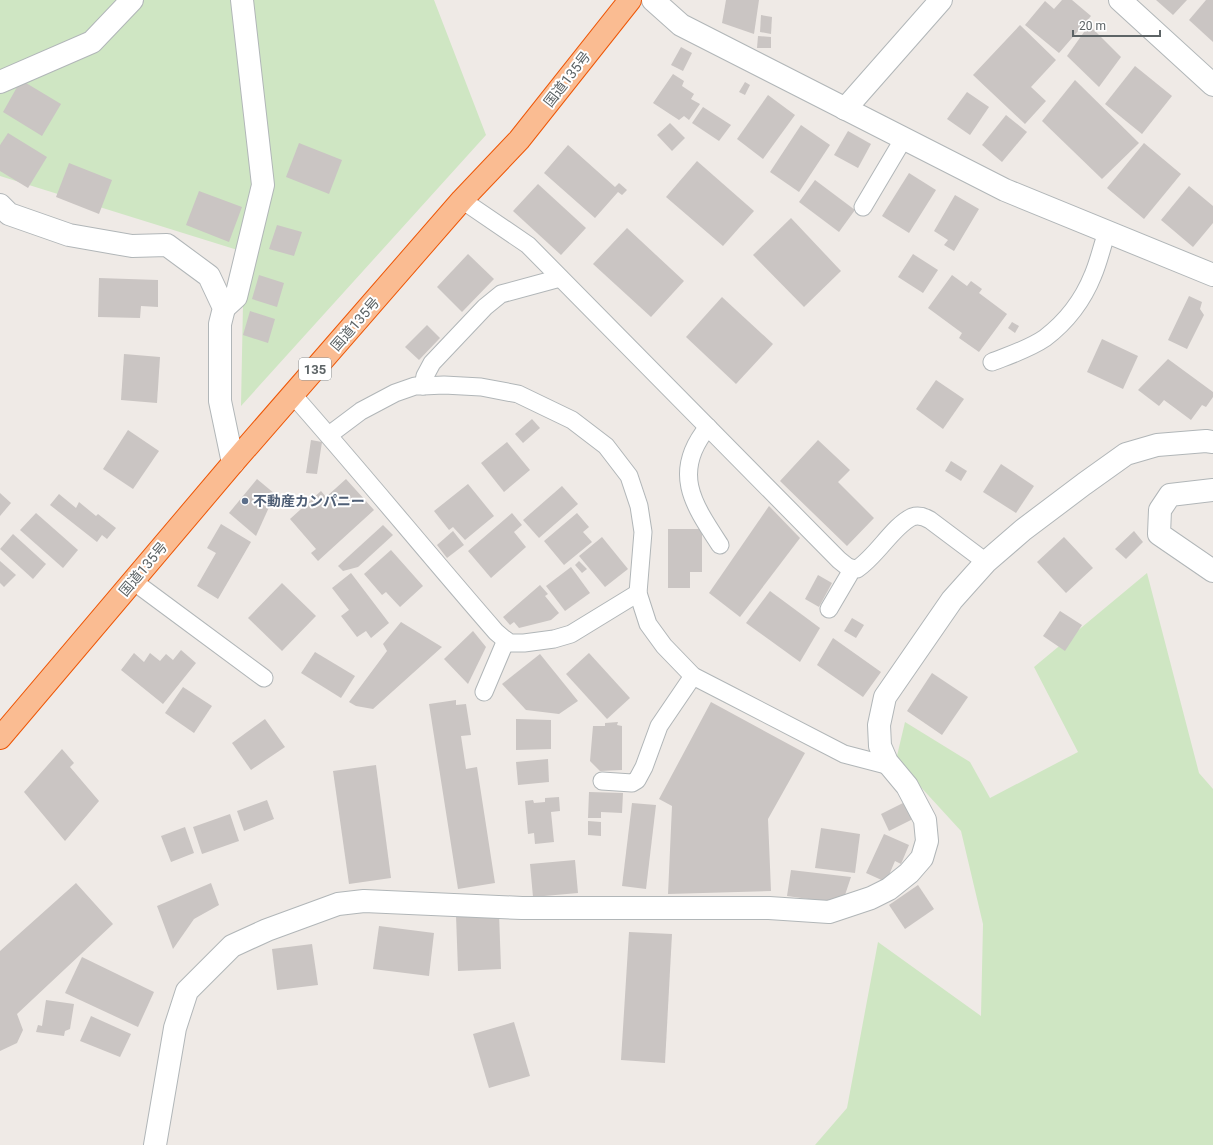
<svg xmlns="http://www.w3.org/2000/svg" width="1213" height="1145" font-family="Roboto,'Noto Sans JP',sans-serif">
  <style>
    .green { fill: #cfe6c3 }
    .building { fill: #cac5c3 }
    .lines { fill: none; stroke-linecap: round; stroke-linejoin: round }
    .lane-casing { stroke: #b1b6b8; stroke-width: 19 }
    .street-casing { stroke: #b1b6b8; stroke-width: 24 }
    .highway-casing { stroke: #ee5707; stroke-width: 24 }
    .lane { stroke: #fff; stroke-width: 17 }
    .street { stroke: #fff; stroke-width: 22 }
    .highway { stroke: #fabc92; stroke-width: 22 }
    .service-dot { fill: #5c6f8a; stroke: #fff; stroke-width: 1.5 }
    .labels { text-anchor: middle; stroke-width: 4; stroke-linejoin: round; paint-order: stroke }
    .shield { fill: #fff; stroke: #8e9294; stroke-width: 1 }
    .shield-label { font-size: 13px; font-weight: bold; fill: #5d6466 }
    .street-label { font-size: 14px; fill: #5d6466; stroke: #fff }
    .service-label { font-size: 14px; font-weight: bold; fill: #4e5e75; stroke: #fff; text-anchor: start }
  </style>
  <rect width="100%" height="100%" fill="#efeae6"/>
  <g class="green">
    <path d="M0 0H434L486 135 241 406 244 252 0 176Z"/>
    <path d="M1147 573 1199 773 1213 789V1145H815L847 1108 878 942 981 1016 983 924 961 831 896 760 905 722 970 762 990 798 1078 752 1034 667Z"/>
  </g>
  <g class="building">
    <path d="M726 0H759L754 34 722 23Z"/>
    <path d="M1062 0H1072L1091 16 1059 53 1025 25 1045 1 1054 9Z"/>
    <path d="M1156 0H1187L1173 15Z"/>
    <path d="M1206 0H1213V42L1189 20Z"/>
    <path d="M761 15 772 17 771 34 760 32Z"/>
    <path d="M1020 25 1056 60 1031 87 1046 101 1025 124 973 75Z"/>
    <path d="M1089 25 1121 57 1099 87 1067 56Z"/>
    <path d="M758 36 771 37V48H757Z"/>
    <path d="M681 47 692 53 683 71 671 65Z"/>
    <path d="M1135 66 1172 96 1142 134 1105 104Z"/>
    <path d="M673 74 684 81 682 86 694 94 691 99 700 104 689 120 684 116 679 120 653 103Z"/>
    <path d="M21 80 61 104 42 136 3 112Z"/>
    <path d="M1075 80 1139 143 1102 179 1042 121Z"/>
    <path d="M745 82 750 85 745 95 739 92Z"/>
    <path d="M967 92 989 107 970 135 947 119Z"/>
    <path d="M768 95 795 115 763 159 737 139Z"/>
    <path d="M703 107 731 125 719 141 692 123Z"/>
    <path d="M1006 115 1027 132 1002 162 982 145Z"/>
    <path d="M670 123 685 138 672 151 657 135Z"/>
    <path d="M801 125 830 145 799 192 770 172Z"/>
    <path d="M848 131 871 144 858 168 834 155Z"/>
    <path d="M8 133 47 157 28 188 0 171V145Z"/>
    <path d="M299 143 342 160 329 194 286 177Z"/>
    <path d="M1144 143 1181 174 1144 219 1107 188Z"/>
    <path d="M568 145 615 187 619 183 627 190 622 195 618 192 595 218 544 173Z"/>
    <path d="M697 161 754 211 723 246 666 197Z"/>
    <path d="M69 163 112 180 99 214 56 197Z"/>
    <path d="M909 173 936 190 909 233 882 216Z"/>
    <path d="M815 180 855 210 839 232 799 202Z"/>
    <path d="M538 184 586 228 561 255 513 211Z"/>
    <path d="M1189 186 1213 206V223L1193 247 1161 220Z"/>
    <path d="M199 191 242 207 229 242 186 225Z"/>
    <path d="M955 195 979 209 954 251 944 245 948 240 934 231Z"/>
    <path d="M791 218 841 271 804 307 753 255Z"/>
    <path d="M277 225 302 232 294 256 269 249Z"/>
    <path d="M627 228 684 281 651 317 593 264Z"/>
    <path d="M468 254 494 279 462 312 437 287Z"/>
    <path d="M913 254 938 270 923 293 898 277Z"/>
    <path d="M259 275 284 283 277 307 252 299Z"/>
    <path d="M952 275 967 286 971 281 982 289 979 293 1007 314 979 352 959 338 962 333 928 308Z"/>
    <path d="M99 278 158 280V307L141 306 140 318 98 317Z"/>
    <path d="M1189 296 1202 302 1200 309 1204 315 1187 349 1168 340Z"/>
    <path d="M722 297 773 344 736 384 686 337Z"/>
    <path d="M250 311 275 319 268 343 243 335Z"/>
    <path d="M1012 322 1019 326 1015 333 1008 328Z"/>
    <path d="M427 325 440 338 419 360 405 347Z"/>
    <path d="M1102 339 1138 356 1123 389 1087 372Z"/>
    <path d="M124 354 160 357 157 403 121 400Z"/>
    <path d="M1168 359 1213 392V397L1206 407 1202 405 1191 420 1164 400 1159 406 1138 390Z"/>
    <path d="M936 380 964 399 943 429 916 409Z"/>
    <path d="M532 419 540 428 523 443 515 434Z"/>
    <path d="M128 430 159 451 133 489 103 469Z"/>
    <path d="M311 440 322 442 317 474 306 473Z"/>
    <path d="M818 440 850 470 838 482 874 518 847 546 780 481Z"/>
    <path d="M507 442 530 470 504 492 481 463Z"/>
    <path d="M951 461 967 471 961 481 945 471Z"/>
    <path d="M1001 464 1034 486 1016 513 983 492Z"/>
    <path d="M257 479 275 494 256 536 229 513Z"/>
    <path d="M346 479 374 510 318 561 311 553 316 549 290 519 321 491 326 497Z"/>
    <path d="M468 484 494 516 465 540 453 527 449 530 434 511Z"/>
    <path d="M562 486 578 504 539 538 523 520Z"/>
    <path d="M0 493 11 503 0 516Z"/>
    <path d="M59 494 76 508 79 502 96 516 98 514 116 528 107 539 102 535 97 542 50 505Z"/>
    <path d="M769 506 800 538 740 617 709 593Z"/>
    <path d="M36 513 78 550 63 568 20 530Z"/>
    <path d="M512 513 522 525 514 532 526 547 491 578 468 551Z"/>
    <path d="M577 513 589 527 583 532 592 542 564 565 544 541Z"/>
    <path d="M221 524 251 542 218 599 197 586 216 553 207 548Z"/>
    <path d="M383 525 393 535 358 567 343 571 338 566Z"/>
    <path d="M668 529H702V572H690V588H668Z"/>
    <path d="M453 531 464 545 447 558 437 545Z"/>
    <path d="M1134 531 1143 542 1126 559 1115 549Z"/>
    <path d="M13 534 46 564 33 579 0 549Z"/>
    <path d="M602 537 628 569 605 587 579 556Z"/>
    <path d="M1064 537 1093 568 1066 593 1037 562Z"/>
    <path d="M391 550 423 586 400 607 386 592 382 595 364 574Z"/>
    <path d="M0 561 16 575 4 587 0 583Z"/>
    <path d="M579 561 587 569 582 573 575 565Z"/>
    <path d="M571 567 590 593 565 611 546 586Z"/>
    <path d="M351 573 389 623 371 638 366 631 357 637 341 616 349 610 332 588Z"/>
    <path d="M818 575 832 583 819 607 805 599Z"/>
    <path d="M282 583 316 616 282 651 248 618Z"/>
    <path d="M540 585 548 594 545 596 559 613 551 620 519 628 514 622 510 625 503 617Z"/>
    <path d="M770 591 820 628 800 662 746 623Z"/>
    <path d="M1060 611 1082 625 1065 651 1043 636Z"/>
    <path d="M852 618 864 625 856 638 844 631Z"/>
    <path d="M401 622 442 647 373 709 356 706 349 702 387 651 383 644Z"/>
    <path d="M473 631 486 647 468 684 444 659Z"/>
    <path d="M833 638 881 672 863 697 817 665Z"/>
    <path d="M181 650 196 663 163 704 121 670 134 653 144 662 150 653 160 661 166 654 173 660Z"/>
    <path d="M315 652 355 676 341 698 301 673Z"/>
    <path d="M589 653 630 698 607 719 566 674Z"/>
    <path d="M540 654 578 701 559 714 526 710 502 684Z"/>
    <path d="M932 673 968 697 942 735 907 711Z"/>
    <path d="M183 687 212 706 194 733 165 713Z"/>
    <path d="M456 700V705L466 704 471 735 461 736 466 769 477 767 495 883 458 889 429 704Z"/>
    <path d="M711 702 805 753 768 819 771 891 668 894 672 806 659 799Z"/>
    <path d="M265 719 285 747 251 770 232 743Z"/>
    <path d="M516 719 551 720V749L516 750Z"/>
    <path d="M618 722 617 725 622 726V770L600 771 590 761 593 726H605V723Z"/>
    <path d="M62 749 74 763 70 767 99 801 65 841 24 792Z"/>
    <path d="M548 759 549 782 518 785 516 762Z"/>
    <path d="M376 765 391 878 349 884 333 771Z"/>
    <path d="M589 792 623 793 622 813 601 812V818H588Z"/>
    <path d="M559 797 560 811 551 812 554 842 535 844 534 833 528 834 525 801 533 800 534 803 545 802V798Z"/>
    <path d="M267 800 274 819 244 831 237 811Z"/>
    <path d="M905 802 913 819 889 831 881 814Z"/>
    <path d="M632 803 656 805 646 889 622 886Z"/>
    <path d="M230 814 239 841 202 854 193 827Z"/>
    <path d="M588 821 601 822V836L588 835Z"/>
    <path d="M185 827 194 853 171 862 161 836Z"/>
    <path d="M821 828 860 834 855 873 815 868Z"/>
    <path d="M884 834 909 845 901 864 895 861 886 882 866 873Z"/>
    <path d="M575 860 578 893 533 897 530 864Z"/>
    <path d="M791 870 851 877 844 898 830 902 787 896Z"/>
    <path d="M76 883 113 924 17 1014 23 1030 17 1043 0 1051V951Z"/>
    <path d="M211 883 219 905 194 919 173 949 157 906Z"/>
    <path d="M918 885 934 909 905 929 889 905Z"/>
    <path d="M499 913 501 969 458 971 456 915Z"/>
    <path d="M379 926 434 933 429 976 373 969Z"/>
    <path d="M629 932 672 934 665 1063 621 1060Z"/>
    <path d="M312 944 318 985 277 990 272 949Z"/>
    <path d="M82 957 154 992 138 1027 65 993Z"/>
    <path d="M46 1000 74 1004 70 1029 65 1031 64 1036 36 1032 38 1025 42 1026Z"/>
    <path d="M91 1016 131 1034 120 1057 80 1041Z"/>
    <path d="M514 1022 530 1076 489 1088 473 1034Z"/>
  </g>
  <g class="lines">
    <g class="lane-casing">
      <g id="lane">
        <path d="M462 200 528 245 839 560 849 568 857 569C877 556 893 526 912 517 918 515 925 517 930 520L986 562"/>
        <path d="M863 207 904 138"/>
        <path d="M992 362C1010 355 1029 349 1045 338 1066 322 1083 300 1093 275 1099 261 1102 246 1107 232"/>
        <path d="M423 386 425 376 432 363 485 307 501 294 560 278"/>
        <path d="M293 395C362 473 428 554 496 632L509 643H524L554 639 571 634 638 593"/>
        <path d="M708 427C671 472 693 504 720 545"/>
        <path d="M329 435 361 411 395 393 415 386H423L444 385 481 387 518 394 572 420 606 446 629 476 639 506 643 532 638 593 648 624 664 646 693 676 728 694 844 754 890 766"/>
        <path d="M133 581 264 678"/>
        <path d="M829 609 849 575 852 568"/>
        <path d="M484 692 506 640"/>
        <path d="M602 781 632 783 637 780 644 767 659 726 693 676"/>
      </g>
    </g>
    <g class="street-casing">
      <g id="street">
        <path d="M653 0 681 25 1005 190 1213 275"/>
        <path d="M1120 0 1213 85"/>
        <path d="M0 82 92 42 132 0"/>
        <path d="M845 109 941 0"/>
        <path d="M0 205 9 214 69 235 132 246 167 245 209 276 224 308 220 324V401L233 463"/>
        <path d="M224 308 236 297 263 185 242 0"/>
        <path d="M1213 490 1170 495 1160 510 1159 534 1213 571"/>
        <path d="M155 1145 175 1028 187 991 232 946 267 930 338 904 364 901 522 908H769L829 912 871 898 889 889 909 873 922 858 927 841 925 820 907 786 887 762 880 746 879 725 885 697 952 600 986 562 1023 530 1084 484 1126 454 1157 445 1206 441 1213 442"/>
      </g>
    </g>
    <g class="highway-casing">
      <path id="highway" d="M0 738 233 463 462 200 519 140 630 0"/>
    </g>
    <use href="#lane" class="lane"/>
    <use href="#street" class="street"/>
    <use href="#highway" class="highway"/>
  </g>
  <circle class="service-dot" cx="245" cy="501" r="4"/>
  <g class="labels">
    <rect class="shield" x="299" y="358" width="32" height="22" rx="3"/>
    <g class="shield-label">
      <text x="315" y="374">135</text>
    </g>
    <g class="street-label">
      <text transform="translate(567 79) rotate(-52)" y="5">国道135号</text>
      <text transform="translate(355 324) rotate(-49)" y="5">国道135号</text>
      <text transform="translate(143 569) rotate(-50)" y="5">国道135号</text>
    </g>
    <g class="service-label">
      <text x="253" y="506">不動産カンパニー</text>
    </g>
  </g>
  <path d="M1073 30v6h87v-6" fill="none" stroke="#5d6466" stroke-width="2"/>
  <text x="1079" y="30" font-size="12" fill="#5d6466" stroke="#ffffff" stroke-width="3" paint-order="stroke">20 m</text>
</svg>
